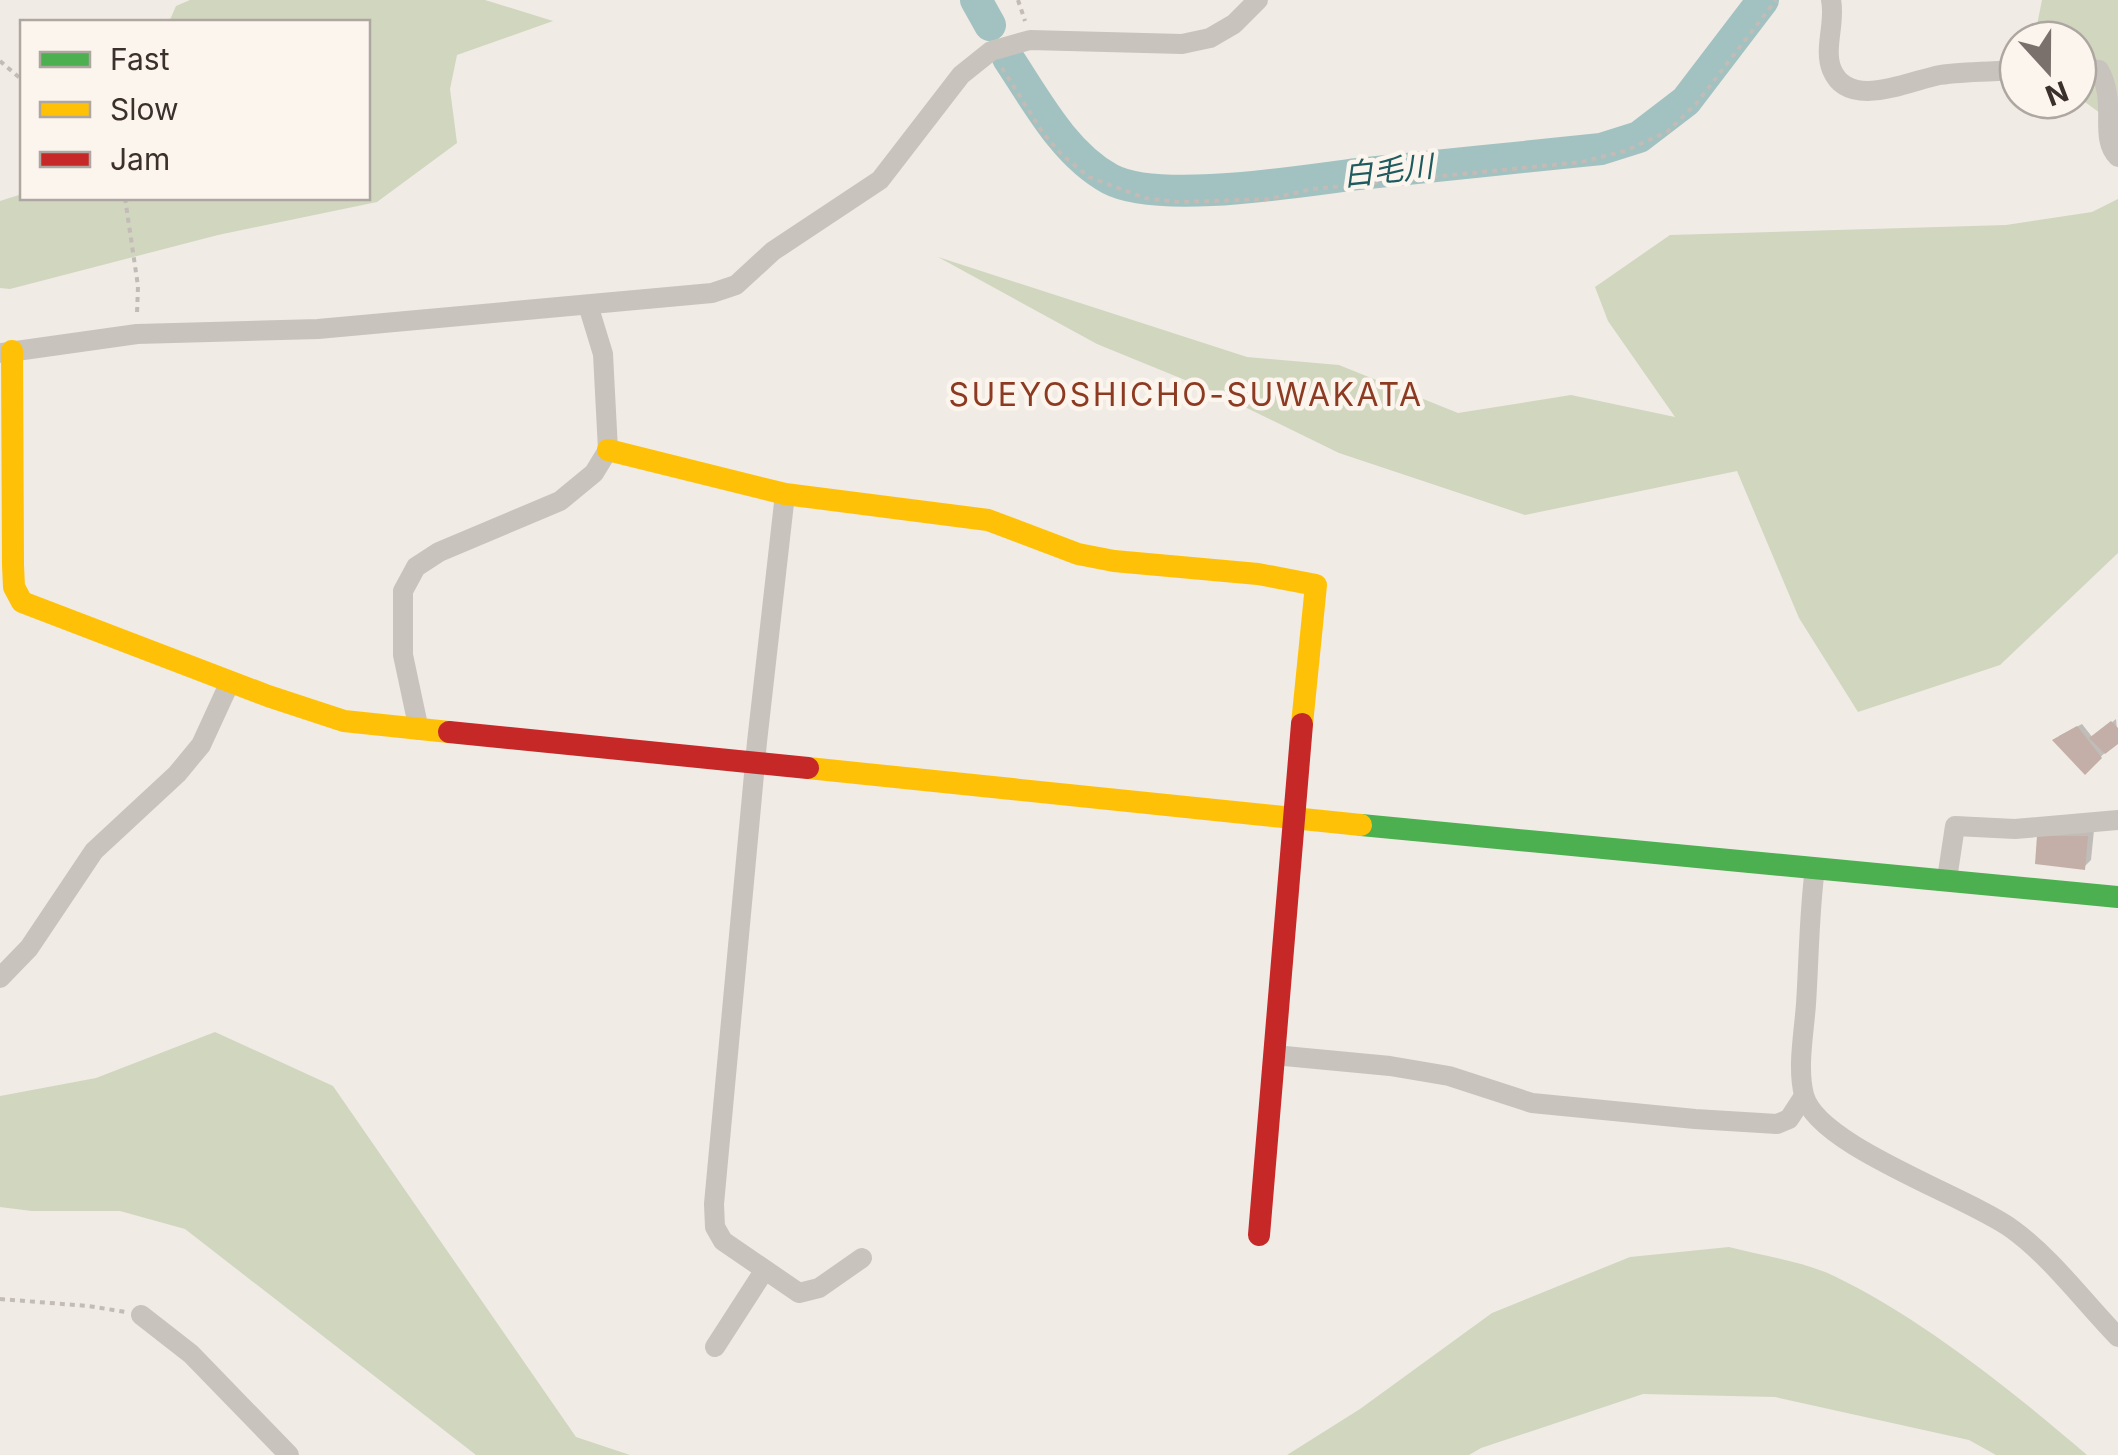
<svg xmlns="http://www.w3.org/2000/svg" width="2118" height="1455" font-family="Inter,'Noto Sans JP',sans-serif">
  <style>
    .green { fill: #d1d6bf }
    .shadow { fill: #0003 }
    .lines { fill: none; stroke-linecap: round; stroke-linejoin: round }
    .river { stroke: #a1c2c1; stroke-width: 32 }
    .building { fill: #c3afa7 }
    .path { stroke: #c2bbb6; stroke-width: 4; stroke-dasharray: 5 5; stroke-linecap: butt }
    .street { stroke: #c9c3be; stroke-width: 20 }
    .fast { stroke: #4caf50; stroke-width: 22 }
    .slow { stroke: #ffc107; stroke-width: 22 }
    .jam { stroke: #c62828; stroke-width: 22 }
    .labels { text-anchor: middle; stroke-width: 9; stroke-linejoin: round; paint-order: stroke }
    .water-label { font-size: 30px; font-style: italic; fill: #1f5a5e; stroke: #fbf5ee }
    .quarter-label { font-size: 32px; letter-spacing: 2.5px; fill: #8c3b22; stroke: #fbf5ee }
  </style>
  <rect width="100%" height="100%" fill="#f0ebe5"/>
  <g class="green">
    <path d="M190 0H485L553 21 457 55 450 89 457 143 377 202 218 235 10 289 0 288V201L22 194V198H368V22H169L176 6Z"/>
    <path d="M2042 0H2118V126L2078 97V40H2034Z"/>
    <path d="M2118 199V553L2000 665 1858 712 1799 618 1737 471 1525 515 1339 453 1212 391 1097 344 938 257 1247 357 1339 365 1458 413 1571 395 1675 417 1608 321 1595 287 1670 235 2006 225 2092 212Z"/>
    <path d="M215 1032 333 1086 576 1437 630 1455H476L185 1229 120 1211H32L0 1207V1096L96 1078Z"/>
    <path d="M1729 1247C1763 1256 1803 1261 1834 1276 1920 1317 2015 1393 2087 1455H1996L1969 1440 1775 1397 1643 1394 1481 1448 1469 1455H1287L1360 1409 1492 1313 1630 1257Z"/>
  </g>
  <g class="shadow">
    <path d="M2116 719 2118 741 2085 771 2059 736 2082 724 2093 738Z"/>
    <path d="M2046 830H2094L2091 860 2084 867 2038 861Z"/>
  </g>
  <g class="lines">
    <g class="river">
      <path d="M976 0 990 25"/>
      <path d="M1008 58C1036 100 1064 154 1110 179 1159 205 1300 181 1358 174 1439 166 1520 157 1601 149L1639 137 1686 101 1763 0"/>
    </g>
  </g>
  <g class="building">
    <path d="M2111 721 2118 728V744L2105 754 2089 738Z"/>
    <path d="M2077 726 2102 758 2085 775 2052 740Z"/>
    <path d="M2037 836H2088L2085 870 2035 864Z"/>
  </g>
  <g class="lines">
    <g class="path">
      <path d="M1018 0 1025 21"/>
      <path d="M0 61 22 80"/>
      <path d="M1002 68 1043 133 1061 154 1089 177 1145 198 1178 202 1268 199 1313 189 1581 162 1625 151 1667 132 1696 104 1776 0"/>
      <path d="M125 198 138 286 137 314"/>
      <path d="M0 1299 88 1306 126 1312"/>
    </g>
    <g class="street">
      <path d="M1831 0C1836 22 1823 49 1832 70 1849 111 1911 80 1940 75 1965 71 1992 72 2018 70"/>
      <path d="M2078 66 2099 70C2118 103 2098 137 2118 157"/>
      <path d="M2 353 137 334 318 329 712 293 736 285 773 251 880 180 961 75 991 51 1030 40 1182 44 1210 38 1234 24 1258 0"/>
      <path d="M785 494 757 742 714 1204 715 1227 723 1241 799 1293 819 1288 862 1258"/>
      <path d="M419 730 403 655V591L416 567 439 552 560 501 594 473 608 450 603 354 588 305"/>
      <path d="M1815 868C1809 913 1809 959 1806 1004 1804 1033 1797 1067 1804 1095 1817 1146 1967 1196 2012 1229 2052 1258 2083 1301 2118 1337"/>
      <path d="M1947 879 1955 826 2015 829 2118 820"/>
      <path d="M0 978 29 948 94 851 177 774 201 745 230 682"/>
      <path d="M1274 1055 1390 1066 1449 1076 1532 1103 1695 1119 1777 1124 1789 1119 1804 1096"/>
      <path d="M141 1315 191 1354 289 1455"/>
      <path d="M715 1347 764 1271"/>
    </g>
    <path class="fast" d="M1361 825 2118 897"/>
    <g class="slow">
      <path d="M12 351 13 565 14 587 22 602 268 696 344 721 449 732"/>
      <path d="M608 450 785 494 988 520 1078 554 1114 561 1258 574 1316 585 1302 724"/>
      <path d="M808 768 1361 825"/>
    </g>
    <g class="jam">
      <path d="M449 732 808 768"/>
      <path d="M1259 1235 1302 724"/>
    </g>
  </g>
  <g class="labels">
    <g class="water-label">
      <text transform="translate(1388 171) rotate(-6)" y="10">白毛川</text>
    </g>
    <g class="quarter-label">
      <text x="1186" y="406">SUEYOSHICHO-SUWAKATA</text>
    </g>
  </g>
  <rect x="20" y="20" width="350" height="180" fill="#fbf5ee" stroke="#aea6a0" stroke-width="2.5"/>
  <rect x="40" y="52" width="50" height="15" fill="#4caf50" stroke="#aea6a0" stroke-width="2.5"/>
  <text x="110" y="70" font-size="30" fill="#3b302b">Fast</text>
  <rect x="40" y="102" width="50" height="15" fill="#ffc107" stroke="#aea6a0" stroke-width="2.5"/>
  <text x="110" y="120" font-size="30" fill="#3b302b">Slow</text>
  <rect x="40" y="152" width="50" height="15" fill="#c62828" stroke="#aea6a0" stroke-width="2.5"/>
  <text x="110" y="170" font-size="30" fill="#3b302b">Jam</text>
  <g transform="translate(2048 70) rotate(159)"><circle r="48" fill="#fbf5ee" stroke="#aea6a0" stroke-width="2.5"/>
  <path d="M0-8L18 38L0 25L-18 38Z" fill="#7a716c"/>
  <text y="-15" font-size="28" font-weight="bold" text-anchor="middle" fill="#3b302b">N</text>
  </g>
</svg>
